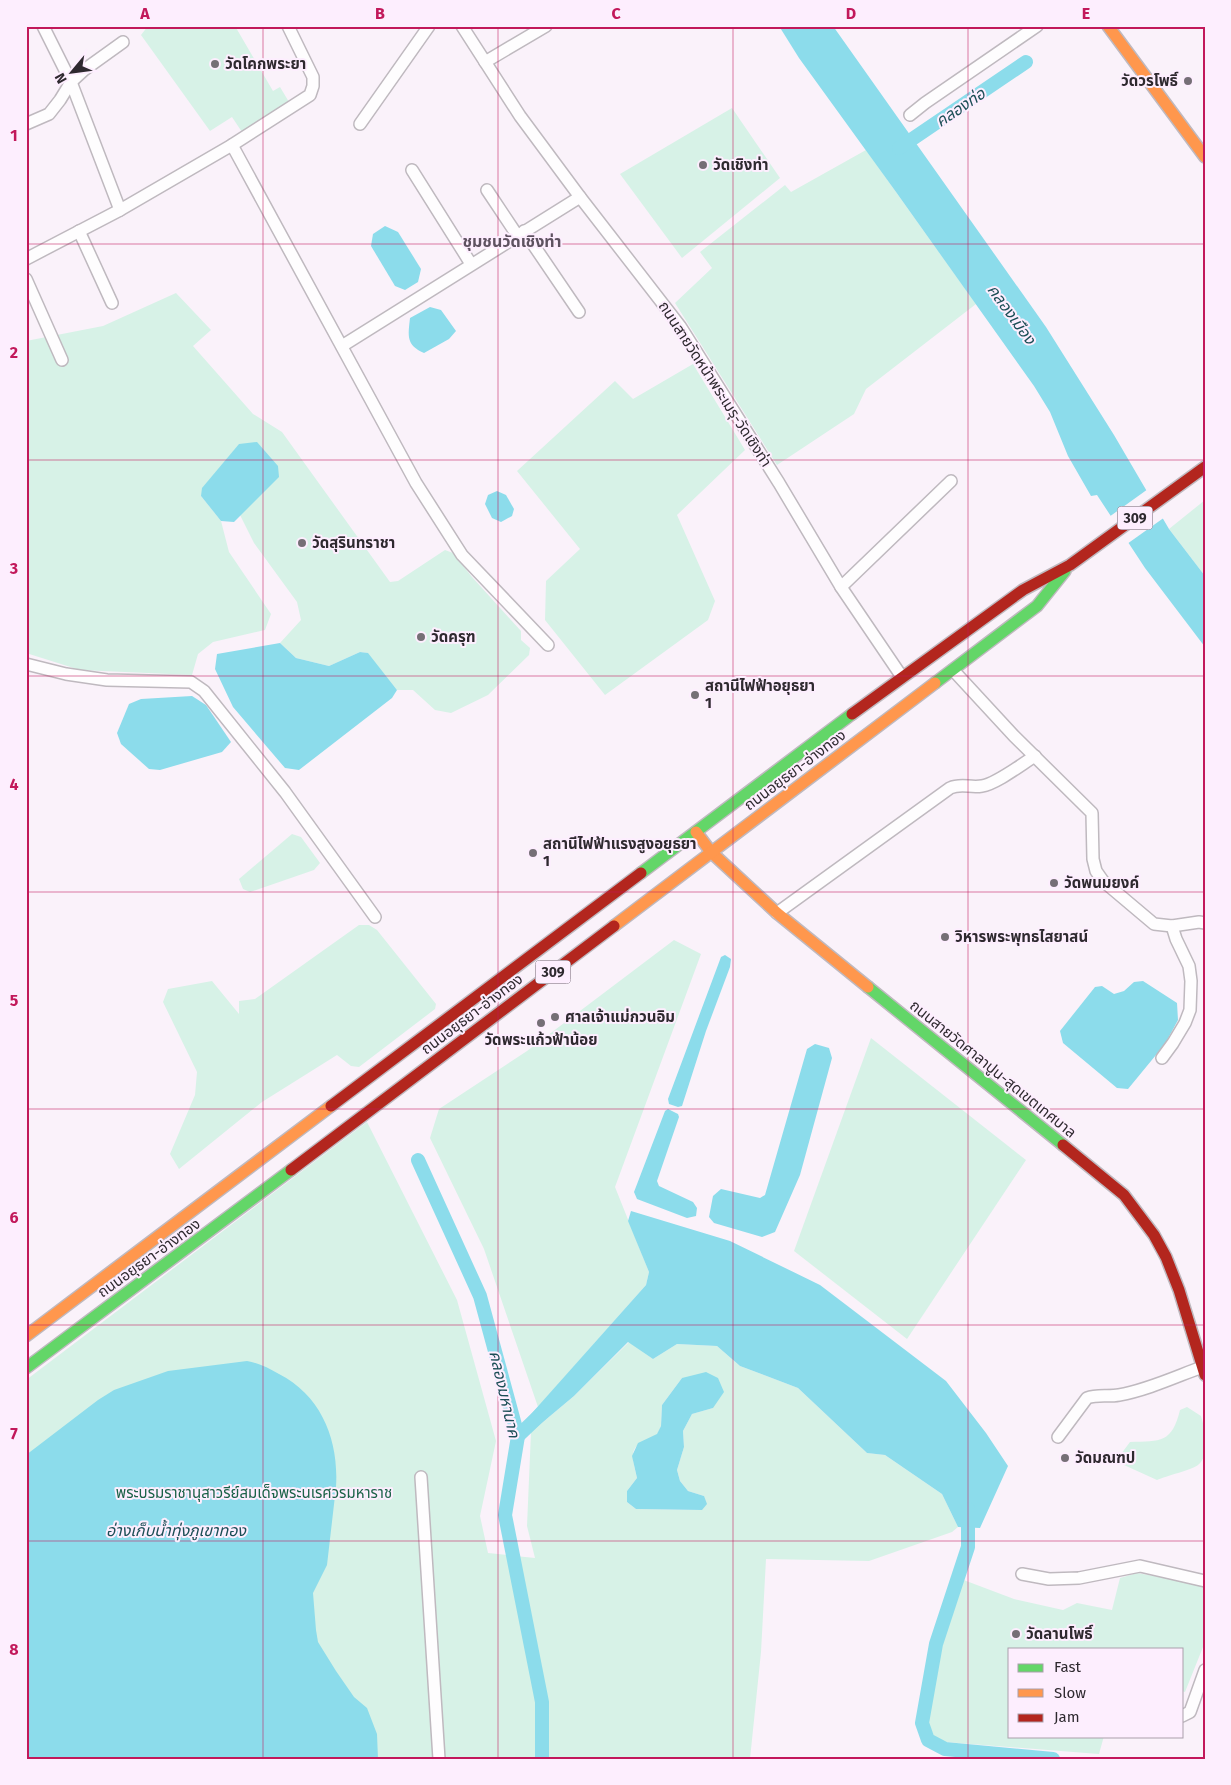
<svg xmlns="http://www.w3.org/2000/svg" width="1231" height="1785" font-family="'Fira Sans','Noto Sans Thai',sans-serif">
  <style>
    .green { fill: #d7f2e7; fill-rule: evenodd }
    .water { fill: #8cdceb }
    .pier { fill: #faf2fa }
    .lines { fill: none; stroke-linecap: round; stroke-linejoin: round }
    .canal { stroke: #8cdceb; stroke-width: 14 }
    .street-casing { stroke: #bfb9bf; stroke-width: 14 }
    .fast-casing { stroke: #bfb9bf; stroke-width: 14 }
    .slow-casing { stroke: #bfb9bf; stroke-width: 14 }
    .jam-casing { stroke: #bfb9bf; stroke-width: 14 }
    .street { stroke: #fefdfe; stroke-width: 11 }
    .fast { stroke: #63d668; stroke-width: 11 }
    .slow { stroke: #ff974d; stroke-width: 11 }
    .jam { stroke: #b3261e; stroke-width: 11 }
    .grid { fill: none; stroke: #c2185b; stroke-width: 1; stroke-opacity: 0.55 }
    .poi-dot { fill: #756f76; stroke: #fdeefe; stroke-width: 2 }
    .labels { text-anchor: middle; stroke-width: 4; stroke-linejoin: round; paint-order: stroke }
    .shield { fill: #fdeefe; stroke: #6c646d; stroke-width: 1 }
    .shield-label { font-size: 14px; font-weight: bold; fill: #2e292f }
    .poi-label { font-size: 15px; font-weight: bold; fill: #2e292f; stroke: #fdeefe; text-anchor: start }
    .street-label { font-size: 15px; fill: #2e292f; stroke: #fdeefe }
    .park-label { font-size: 15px; fill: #1b6248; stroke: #fdeefe }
    .water-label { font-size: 16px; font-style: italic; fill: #1b4e56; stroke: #fdeefe }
    .neighbourhood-label { font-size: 16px; font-weight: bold; fill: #5e5260; stroke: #fdeefe }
    .neatline { fill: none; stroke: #c2185b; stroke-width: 2 }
    .grid-label { font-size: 16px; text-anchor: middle; font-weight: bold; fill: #c2185b }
  </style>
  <rect width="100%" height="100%" fill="#faf2fa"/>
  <g class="green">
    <path d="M148 26H235L273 91 280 87 289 102 242 132 232 117 210 131 141 35Z"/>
    <path d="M732 108 780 178 682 258 620 174Z"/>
    <path d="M866 150 976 304 866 389 854 414 777 465 675 303 712 268 700 252 785 185 791 192Z"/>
    <path d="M176 293 211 330 193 346 253 414 282 432 390 582 398 581 445 550 453 553 472 577 521 631V640L530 648 529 655 488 695 451 713 435 710 413 690H397L367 653 360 652 329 666 296 658 280 643 301 620 297 602 254 543 240 515 279 476 201 496 221 521 229 552 271 614 265 630 213 642 198 654 192 675 80 670 26 653V341L103 326Z"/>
    <path d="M693 364 745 450 677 515 715 601 708 620 605 695 545 620 546 581 580 549 517 471 615 381 633 399Z"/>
    <path d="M1205 500V576L1169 529Z"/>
    <path d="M292 834 301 837 320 863 314 870 250 892 243 889 239 879Z"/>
    <path d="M359 925H369L377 930 436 1004 435 1009 359 1067 351 1066 337 1055 262 1102 179 1169 170 1154 195 1095 197 1072 163 1002 168 989 212 981 239 1014V1001L255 999Z"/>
    <path d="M674 940 701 954 615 1187 649 1272 646 1285 538 1407 484 1249 430 1138 439 1109 527 1051Z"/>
    <path d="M871 1038 1026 1160 907 1339 794 1251Z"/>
    <path d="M367 1122 457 1300 496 1441 480 1516 488 1553 535 1558 527 1526 531 1432 574 1396 629 1342 653 1359 677 1344 717 1346 740 1366 798 1388 867 1453 885 1455 942 1494 958 1527 952 1532 869 1561 766 1559 761 1652 750 1759H26V1380ZM682 1378 713 1408 692 1414 683 1431 684 1447 677 1470 680 1481 688 1491 704 1496 702 1510 636 1509 627 1502V1491L637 1478C630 1448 630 1447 657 1435L661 1426 662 1405Z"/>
    <path d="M1187 1407 1201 1416C1205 1430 1211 1455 1198 1465 1191 1470 1166 1476 1157 1480L1124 1465 1121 1454 1130 1442C1161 1441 1172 1443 1180 1410Z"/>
    <path d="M1137 1573 1205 1585V1642L1185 1692 1182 1691V1649H1010V1736H1104L1099 1754 945 1742 934 1736 927 1722 939 1651 961 1579 1014 1599 1063 1610 1077 1603 1112 1610 1120 1578Z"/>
  </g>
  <g class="water">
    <path d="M779 26H833L1046 327 1114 435 1169 529 1205 576V647L1145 568 1097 495 1091 496 1068 456 1050 412 1034 386 896 192 799 58Z"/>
    <path d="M385 226 398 232 421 269 418 282 405 290 395 286 371 246 373 234Z"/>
    <path d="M430 307 441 310 456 331 449 339 424 353C406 345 408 336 410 318Z"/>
    <path d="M257 442 278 466 279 477 234 522 221 521 201 496 202 488 239 444Z"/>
    <path d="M497 491 506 495 514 509 512 516 501 522 492 518 485 504 488 495Z"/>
    <path d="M280 643 296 658 329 666 360 652 368 653 397 690 392 698 299 770 285 768 233 707 215 669 217 654Z"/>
    <path d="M192 696 206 705 231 742 222 752 160 770 149 769 121 744 117 733 129 704 141 699Z"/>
    <path d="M725 955 731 959 730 967 706 1031 682 1106 678 1107 669 1104 668 1099 721 957Z"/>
    <path d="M1143 981 1177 1003 1178 1020 1165 1044 1128 1089 1117 1088 1063 1043 1060 1031 1095 987 1102 986 1114 994 1124 991 1134 982Z"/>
    <path d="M815 1044 829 1048 832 1058 800 1175 775 1232 762 1237 714 1223 709 1217 713 1196 721 1189 760 1198 765 1195 807 1049Z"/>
    <path d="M668 1109 678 1114 679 1117 657 1181 659 1186 693 1202 697 1208 696 1216 687 1218 637 1199 634 1192 665 1111Z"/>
    <path d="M631 1211 730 1241 820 1285 946 1381 986 1433 1008 1466 980 1528 958 1527 942 1494 885 1455 867 1453 798 1388 740 1366 717 1346 677 1344 653 1359 628 1342 574 1396 531 1432 524 1422 646 1285 649 1272 628 1221Z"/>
    <path d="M247 1361C259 1363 268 1368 279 1374 322 1396 339 1441 336 1487L327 1565 313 1593 316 1630 318 1642 336 1671 354 1697 367 1708 377 1734 378 1759H26V1455L98 1400 114 1390 168 1371Z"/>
    <path d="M706 1372 718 1378 724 1392 713 1408 692 1414 683 1431 684 1447 677 1470 680 1481 688 1491 704 1496 707 1504 702 1510 636 1509 627 1502V1491L637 1478 632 1456 638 1443 657 1434 661 1426 662 1405 682 1378Z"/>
  </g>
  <path class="pier" d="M1148 489 1165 517 1127 544 1109 517Z"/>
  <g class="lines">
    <g class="canal">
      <path d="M899 148 1026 62"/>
      <path d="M418 1160 480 1296 518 1436 505 1515 542 1702V1759"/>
      <path d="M518 1436 541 1414"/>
      <path d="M968 1509V1547L936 1644 922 1723 928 1740 945 1749 1053 1759"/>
    </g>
    <g class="street-casing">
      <g id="street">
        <path d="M43 26 71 82 120 210"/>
        <path d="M462 26 520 116 580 197 680 326 779 483 841 587 902 677"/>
        <path d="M485 62 546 26"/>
        <path d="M910 115 925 103 1037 26"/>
        <path d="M26 124 49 114 60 100 71 82 84 70 123 42"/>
        <path d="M360 124 429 26"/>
        <path d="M232 145 416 483 462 555 548 645"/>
        <path d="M412 170 471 264"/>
        <path d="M487 190 517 235"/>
        <path d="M79 231 112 303"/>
        <path d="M524 231 579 312"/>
        <path d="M26 259 120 210 232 145 310 95 313 86V77L288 26"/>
        <path d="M26 279 62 360"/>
        <path d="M342 346 580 197"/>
        <path d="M841 587 951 481"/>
        <path d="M26 664 66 674 107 680 191 682 204 691 285 792 375 917"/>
        <path d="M953 670 1014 736 1092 813 1093 859 1096 871 1103 881 1154 924 1172 926 1199 922 1205 923"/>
        <path d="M777 913 950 788C961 783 970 788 982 786 996 784 1022 764 1035 756"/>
        <path d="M1162 1058 1173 1043 1185 1023 1190 1010 1191 981 1189 966 1176 939 1172 926"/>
        <path d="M1058 1437 1087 1398C1097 1394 1108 1397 1119 1395 1147 1390 1175 1377 1202 1367"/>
        <path d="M421 1477 439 1759"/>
        <path d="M1022 1574 1049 1579 1079 1578 1140 1566 1205 1581"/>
        <path d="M1182 1716 1190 1712 1205 1670"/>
      </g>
    </g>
    <g class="fast-casing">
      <g id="fast">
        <path d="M935 683 1037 606 1065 571"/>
        <path d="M641 873 852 714"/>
        <path d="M868 987 1063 1145"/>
        <path d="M26 1368 291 1170"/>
      </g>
    </g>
    <g class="slow-casing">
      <g id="slow">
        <path d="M1108 26 1205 157"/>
        <path d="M696 832 711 852 777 913 868 987"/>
        <path d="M614 926 935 683"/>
        <path d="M26 1336 331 1106"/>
      </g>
    </g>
    <g class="jam-casing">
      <g id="jam">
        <path d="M852 714 1023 590 1070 565 1205 467"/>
        <path d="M331 1106 641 873"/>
        <path d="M1063 1145 1124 1195 1154 1235 1166 1257 1179 1290 1205 1375"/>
        <path d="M291 1170 614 926"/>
      </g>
    </g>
    <use href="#street" class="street"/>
    <use href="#fast" class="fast"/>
    <use href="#slow" class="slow"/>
    <use href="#jam" class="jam"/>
  </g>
  <path class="grid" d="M263 26V1759M498 26V1759M733 26V1759M968 26V1759M26 244H1205M26 460H1205M26 676H1205M26 892H1205M26 1109H1205M26 1325H1205M26 1541H1205"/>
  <g class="poi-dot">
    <circle cx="215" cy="64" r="5"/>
    <circle cx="1188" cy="81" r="5"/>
    <circle cx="703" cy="165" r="5"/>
    <circle cx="302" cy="543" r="5"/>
    <circle cx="421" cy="637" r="5"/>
    <circle cx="695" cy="695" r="5"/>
    <circle cx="533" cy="853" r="5"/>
    <circle cx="1054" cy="883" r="5"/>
    <circle cx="945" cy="937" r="5"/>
    <circle cx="555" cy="1017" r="5"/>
    <circle cx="541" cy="1023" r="5"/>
    <circle cx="1065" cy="1458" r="5"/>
    <circle cx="1016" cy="1634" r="5"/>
  </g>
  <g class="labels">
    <g class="shield">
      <rect x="1117.5" y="506.5" width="35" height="23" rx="4"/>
      <rect x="535.5" y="960.5" width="35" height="23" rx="4"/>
    </g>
    <g class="shield-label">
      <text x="1135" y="523">309</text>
      <text x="553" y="977">309</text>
    </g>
    <g class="poi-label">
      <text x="225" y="69">วัดโคกพระยา</text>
      <text x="1178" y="86" text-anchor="end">วัดวรโพธิ์</text>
      <text x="713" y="170">วัดเชิงท่า</text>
      <text x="312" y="548">วัดสุรินทราชา</text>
      <text x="431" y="642">วัดครุฑ</text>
      <text x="705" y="691">สถานีไฟฟ้าอยุธยา<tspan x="705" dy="17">1</tspan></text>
      <text x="543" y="849">สถานีไฟฟ้าแรงสูงอยุธยา<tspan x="543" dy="17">1</tspan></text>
      <text x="1064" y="888">วัดพนมยงค์</text>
      <text x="955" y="942">วิหารพระพุทธไสยาสน์</text>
      <text x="565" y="1022">ศาลเจ้าแม่กวนอิม</text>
      <text x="541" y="1045" text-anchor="middle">วัดพระแก้วฟ้าน้อย</text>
      <text x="1075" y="1463">วัดมณฑป</text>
      <text x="1026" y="1639">วัดลานโพธิ์</text>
    </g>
    <g class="street-label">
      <text transform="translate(715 384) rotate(57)" y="5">ถนนสายวัดหน้าพระเมรุ-วัดเชิงท่า</text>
      <text transform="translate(795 770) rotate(-37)" y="5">ถนนอยุธยา-อ่างทอง</text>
      <text transform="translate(472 1014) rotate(-37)" y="5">ถนนอยุธยา-อ่างทอง</text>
      <text transform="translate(993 1069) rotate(39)" y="5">ถนนสายวัดศาลาปูน-สุดเขตเทศบาล</text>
      <text transform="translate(149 1258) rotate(-36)" y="5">ถนนอยุธยา-อ่างทอง</text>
    </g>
    <g class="park-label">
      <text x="254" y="1498">พระบรมราชานุสาวรีย์สมเด็จพระนเรศวรมหาราช</text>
    </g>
    <g class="water-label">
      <text transform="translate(960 107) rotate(-34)" y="6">คลองท่อ</text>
      <text transform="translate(1012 314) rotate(54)" y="6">คลองเมือง</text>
      <text transform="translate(505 1394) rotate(77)" y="6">คลองมหานาค</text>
      <text x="176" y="1536">อ่างเก็บน้ำทุ่งภูเขาทอง</text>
    </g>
    <g class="neighbourhood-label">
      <text x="512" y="247">ชุมชนวัดเชิงท่า</text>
    </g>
  </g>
  <rect width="1231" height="1785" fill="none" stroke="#fdeefe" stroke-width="55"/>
  <rect x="1008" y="1648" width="175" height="90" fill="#fdeefe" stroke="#aa9fab"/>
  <rect x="1018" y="1664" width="25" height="8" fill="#63d668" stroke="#aa9fab"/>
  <text x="1054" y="1672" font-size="15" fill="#2e292f">Fast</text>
  <rect x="1018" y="1689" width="25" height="8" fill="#ff974d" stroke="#aa9fab"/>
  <text x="1054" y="1698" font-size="15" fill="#2e292f">Slow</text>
  <rect x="1018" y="1714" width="25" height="8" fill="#b3261e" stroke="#aa9fab"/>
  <text x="1054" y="1722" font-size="15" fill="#2e292f">Jam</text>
  <g transform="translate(72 72) rotate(241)" stroke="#fdeefe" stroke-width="4" paint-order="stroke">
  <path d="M0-4L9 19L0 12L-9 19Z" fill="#2e292f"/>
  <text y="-8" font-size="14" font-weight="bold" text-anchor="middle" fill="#2e292f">N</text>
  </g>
  <rect x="28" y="28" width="1176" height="1730" class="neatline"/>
  <g class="grid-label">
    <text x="145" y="19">A</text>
    <text x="380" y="19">B</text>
    <text x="616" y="19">C</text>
    <text x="851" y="19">D</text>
    <text x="1086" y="19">E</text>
    <text x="14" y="141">1</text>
    <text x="14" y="358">2</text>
    <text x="14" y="574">3</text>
    <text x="14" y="790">4</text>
    <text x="14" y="1006">5</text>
    <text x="14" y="1223">6</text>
    <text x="14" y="1439">7</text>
    <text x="14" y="1655">8</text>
  </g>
</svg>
